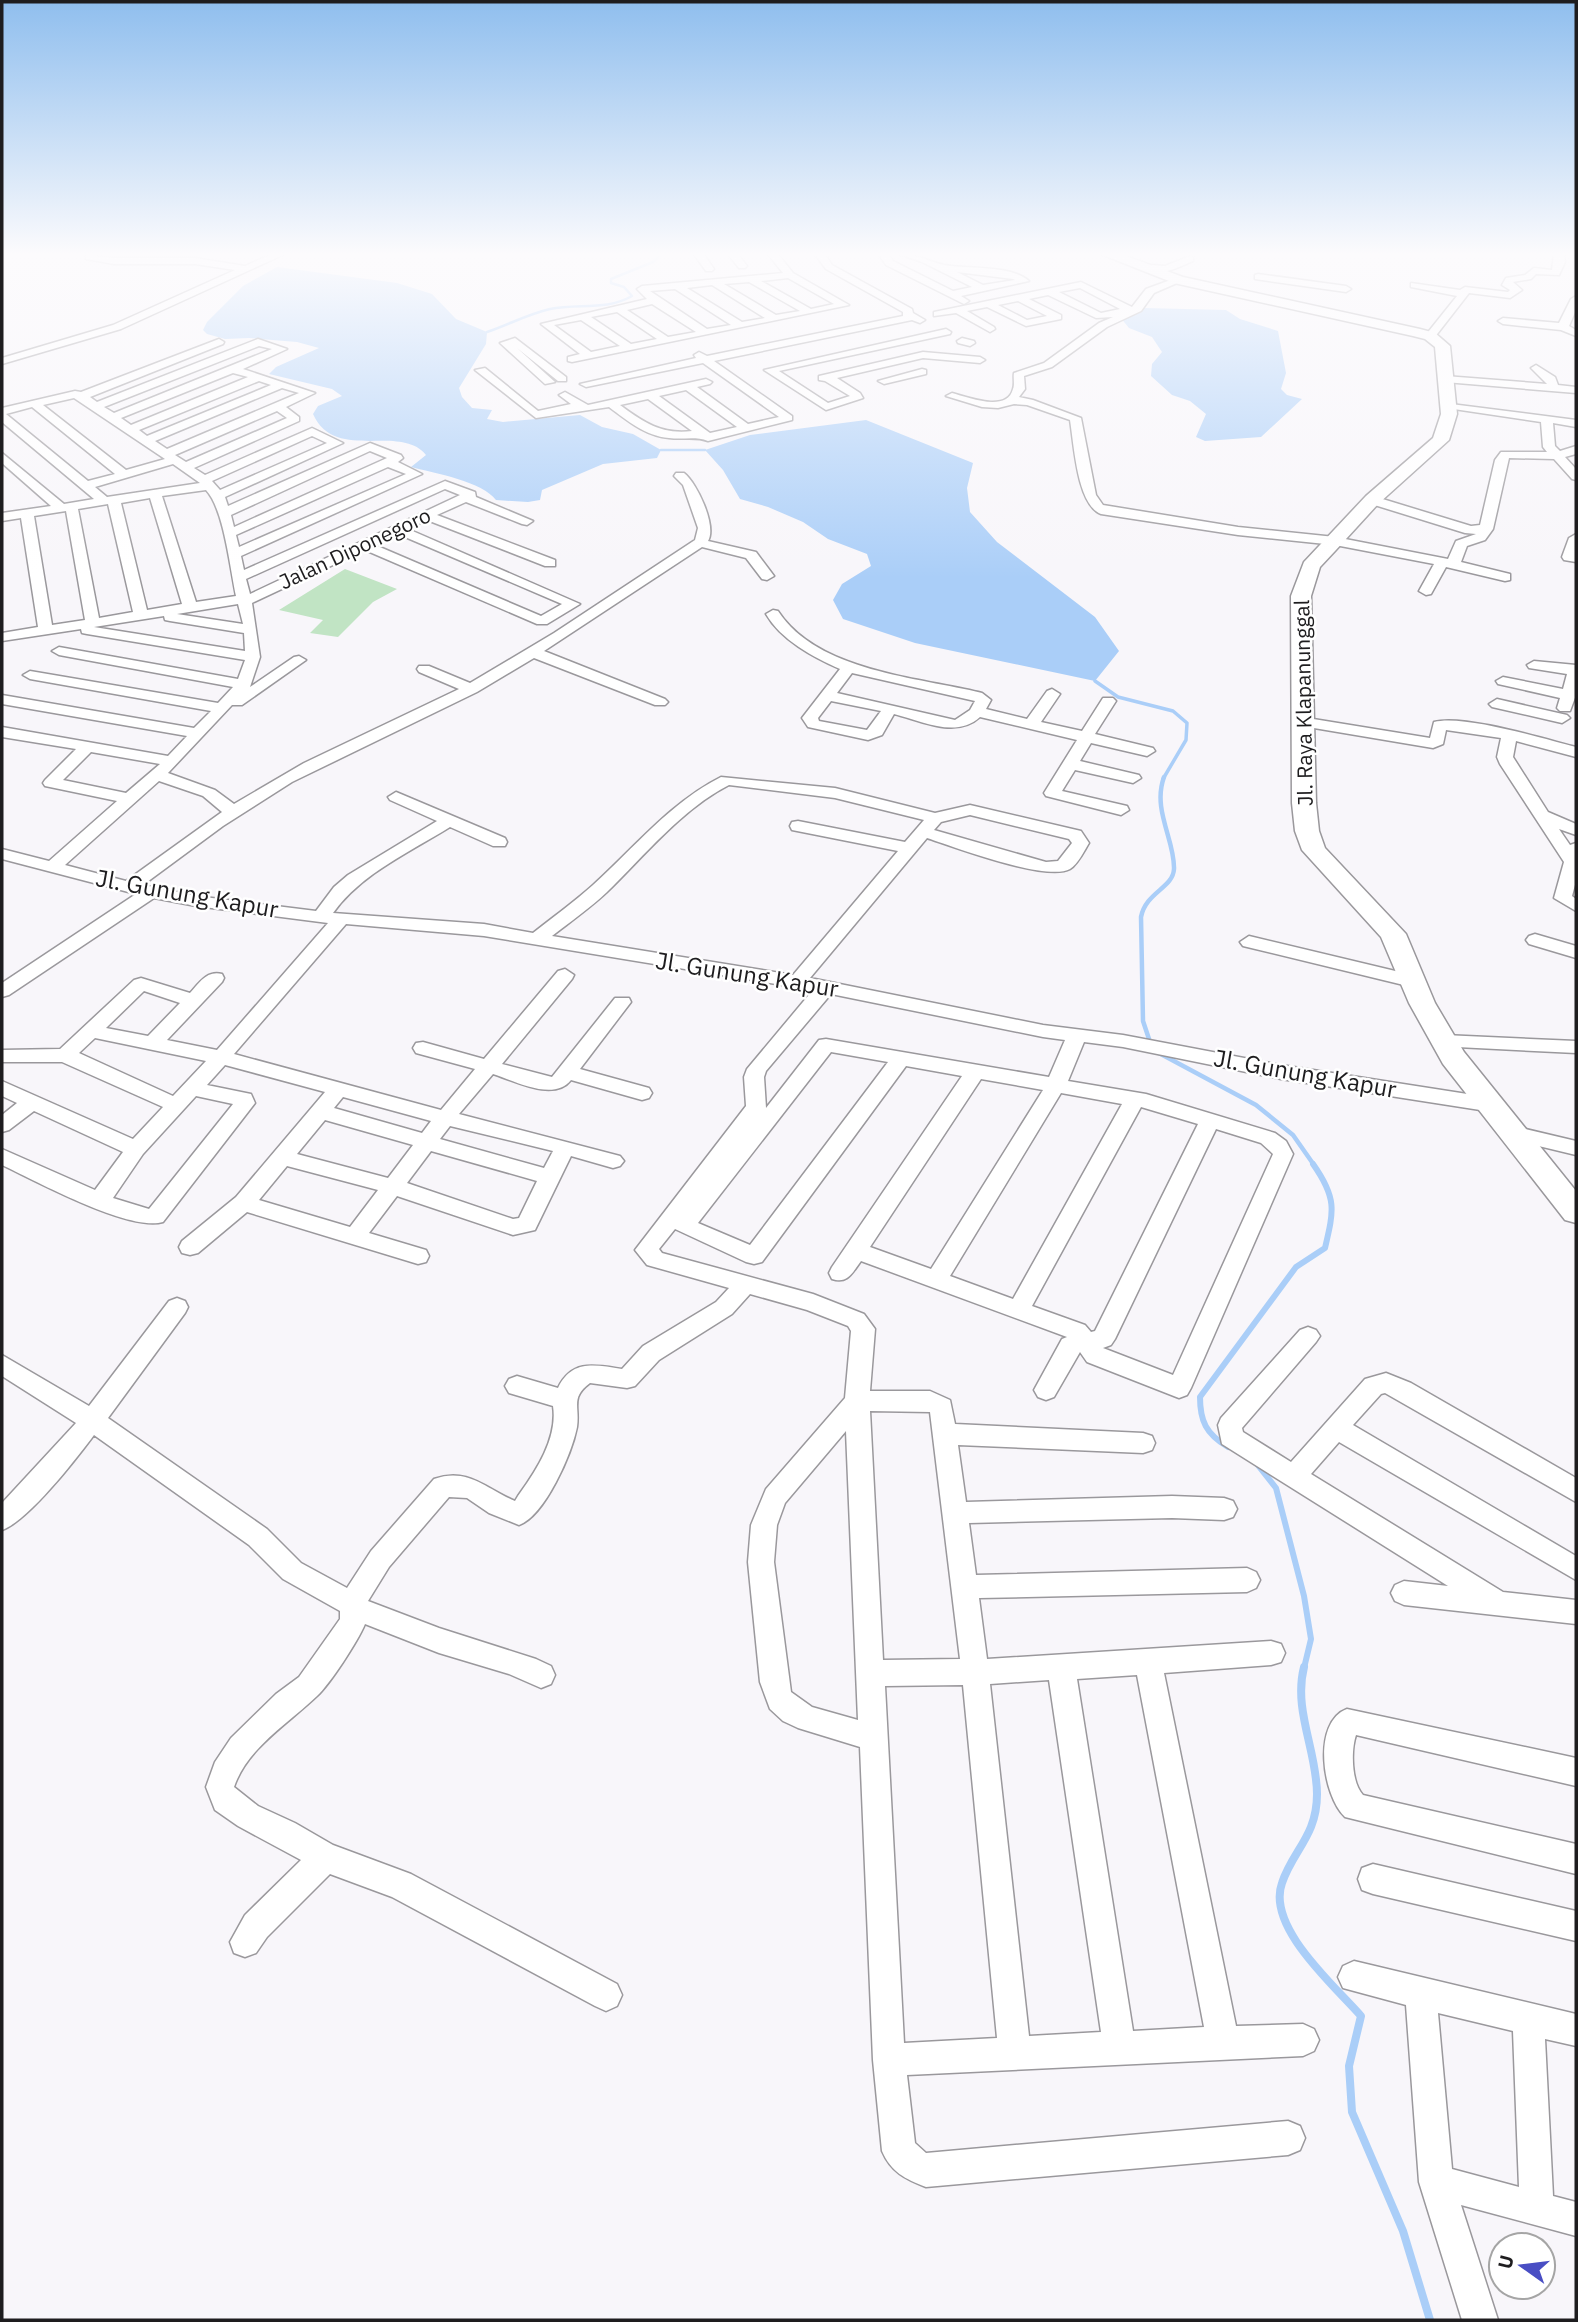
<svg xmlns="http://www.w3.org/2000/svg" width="1578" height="2322" font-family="'IBM Plex Sans',sans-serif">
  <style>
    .green { fill: #c1e4c4 }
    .water { fill: #aacef8 }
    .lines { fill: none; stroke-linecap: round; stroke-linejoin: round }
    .stream-far4 { stroke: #aacef8; stroke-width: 2.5 }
    .stream-far3 { stroke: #aacef8; stroke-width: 3.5 }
    .stream-far2 { stroke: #aacef8; stroke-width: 4.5 }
    .stream-far1 { stroke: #aacef8; stroke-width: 6 }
    .stream { stroke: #aacef8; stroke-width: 8 }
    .street-casing { stroke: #9a989c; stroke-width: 3 }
    .secondary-casing { stroke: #9a989c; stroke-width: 3 }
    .street { fill: #fff; fill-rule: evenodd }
    .secondary { fill: #fff; fill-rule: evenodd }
    .labels { text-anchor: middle; stroke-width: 5; stroke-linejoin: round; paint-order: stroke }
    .far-street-label { font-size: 21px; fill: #1e1d1f; stroke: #fff }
    .street-label { font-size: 24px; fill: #1e1d1f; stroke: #fff }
  </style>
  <rect width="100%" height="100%" fill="#f8f6fa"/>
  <path class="green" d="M345 569 397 589 373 602 338 637 310 633 323 620 279 610Z"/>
  <g class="water">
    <path d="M277 267 397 283 432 294 456 319 487 332 486 344 459 388 462 397 472 408 492 410 487 419 503 422 580 415 602 427 633 434 661 450 657 458 603 464 542 490 540 500 528 502 496 500C483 482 435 473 411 467L426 455C400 423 335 463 313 414L318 406 342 396 332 389 269 374 276 367 319 348 297 342 249 338 225 339 207 334 203 330 207 322 243 286Z"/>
    <path d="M1144 308 1226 310 1240 319 1278 331 1286 373 1281 389 1287 395 1302 399 1261 437 1205 441 1196 437 1206 414 1190 401 1172 395 1151 376 1152 364 1162 352 1152 337 1129 328 1120 317 1135 314Z"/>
    <path d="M866 420 973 463 967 488 970 512 997 542 1095 617 1119 651 1095 681 915 643 843 619 833 600 842 584 871 566 867 554 828 539 803 522 768 507 740 499 723 470 705 450 750 435Z"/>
  </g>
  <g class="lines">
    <g class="stream-far4">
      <path d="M487 332C508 325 528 314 550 309 578 303 606 311 632 296L624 287 611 283V279L653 262 662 253"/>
      <path d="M661 450H705"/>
    </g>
    <path class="stream-far3" d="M1095 681 1118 697 1173 711 1187 723 1186 740 1163 779"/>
    <g class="stream-far2">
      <path d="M1151 1045 1143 1021 1141 917C1146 892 1173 888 1174 869 1175 840 1152 810 1164 777"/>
      <path d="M1157 1052 1256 1105 1293 1135 1314 1165"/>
    </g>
    <g class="stream-far1">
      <path d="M1228 1447C1206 1434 1200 1421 1200 1397L1296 1267 1325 1248C1334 1210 1337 1198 1313 1164"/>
      <path d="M1257 1464 1276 1488 1304 1596 1311 1639 1304 1668"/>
    </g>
    <path class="stream" d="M1304 1667C1293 1710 1317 1751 1317 1794 1317 1836 1293 1850 1282 1883 1266 1927 1335 1986 1361 2016L1349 2066 1352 2112 1403 2231 1430 2320"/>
    <g class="street-casing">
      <g id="street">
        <path d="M274 253H287L121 329 2 364V358L113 325 235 270 195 264H114L86 259V255L114 258H195L245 266Z"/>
        <path d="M693 253H703L714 269 712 271H706Z"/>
        <path d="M727 253H737L747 266 745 268H739Z"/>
        <path d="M767 253H777L793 273 849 305 572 362 568 361V357L580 354 541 324 647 299 637 289 642 286 783 273ZM788 278 834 304 811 309 761 281ZM749 282 800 311 776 315 724 284ZM712 285 765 318 742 322 687 288ZM675 289 731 325 707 329 650 291ZM652 304 696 332 668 337 627 310ZM617 312 657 339 631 344 591 317ZM581 320 620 346 591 352 554 325Z"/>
        <path d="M814 253H824L832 265 912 309 913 313 925 320 920 323 912 320 714 361 792 416V420L708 441C695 436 683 440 669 438 645 436 628 421 609 407L536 418 475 370 485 368 538 411 571 404 559 395 565 392 588 405 706 379 712 382 710 384 697 387 748 424 779 417 703 363 586 387 580 384 696 358 694 355 699 352 707 356 903 316V312L826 269ZM686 390 737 427 710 433 659 396ZM648 399 692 431C662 435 643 422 620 405Z"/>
        <path d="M878 253H888L893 261 953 291 972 287 922 262 896 253C915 253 927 261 944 265 967 269 1012 265 1029 281L961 296 969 301 964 304 886 265ZM957 272 1013 279 1015 280 983 285Z"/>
        <path d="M1554 253H1564L1565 262 1559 275 1536 274 1531 279 1513 282 1522 290 1510 298 1469 293 1434 338 1425 336 1457 296 1411 287V283L1460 290 1465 287 1508 292 1510 290 1502 285 1506 278 1525 275 1534 268 1552 270Z"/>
        <path d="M1190 256 1193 257V261C1179 267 1160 277 1147 270L1152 265 1165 266Z"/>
        <path d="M1258 274 1346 286 1351 289 1346 292 1255 279V275Z"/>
        <path d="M1176 278 1184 280 1154 293 1141 311 1107 327 1052 367 1024 376 1025 389 1019 397 1033 400 1081 418 1096 495 1103 505 1238 527 1335 537 1448 559 1456 541 1476 534 1465 533 1368 503V497H1376L1471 526 1480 525 1495 460 1501 452H1547L1543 447 1541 422 1447 408 1443 407V403L1576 420V427L1553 423 1555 446 1560 451 1576 446V454L1565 457 1576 469V480L1572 479 1554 459 1509 458 1493 529 1485 540 1467 546 1461 562 1510 574V580L1505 581 1446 567 1431 594 1426 595 1419 591 1434 564 1335 545 1238 535 1101 514C1077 505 1074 444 1070 420L1027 405 1014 404 998 408 982 407 946 396 952 393C967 397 1007 413 1013 389 1015 384 1013 378 1014 373L1044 363 1099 323 1113 317 1096 318 1048 295 1029 299 1061 315V319L1026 326 987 307 967 311 994 327 995 329 990 332 956 313 934 316V312L1081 282 1132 307 1146 289ZM1080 288 1120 309 1101 313 1059 292ZM1018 301 1047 316 1027 320 998 305Z"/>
        <path d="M1576 296V310L1569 326 1576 330V336L1561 330 1503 324 1498 321 1503 318 1559 323 1571 299Z"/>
        <path d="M946 329 951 332 950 334 779 371 828 403 850 396 825 381 819 380V376L923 352 980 357 985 360 980 363 923 358 837 378 860 393 863 398 826 410 764 370Z"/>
        <path d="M515 338 566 377V381H558L517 348 555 382 545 384 500 343Z"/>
        <path d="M962 338 974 341 975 343 970 346 958 343 957 341Z"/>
        <path d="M219 339 224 342 223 344 90 397 97 402 258 339 287 349 243 369 315 393 286 407 299 417V421L194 468 205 475 312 428 343 443 225 497 228 506 370 443 401 455 403 458 398 462 422 474 241 556 244 570 445 481 475 492 476 497 533 521 527 525 522 524 466 502 437 515 555 560V566H545L427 520 408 529 580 604 547 624H537L365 550 252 603 260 657 250 687 294 657 299 656 306 660 242 705H232L168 773 215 790 234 804 304 763 459 689 419 672 417 669 419 666H429L470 683 554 633 695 540 698 528 683 485 674 476 676 473H684C697 483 717 526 708 541L756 552 774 576 767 580 762 579 746 558 702 547 544 651 665 699 668 702 665 705H655L534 658 477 692 292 782 223 826 143 885 196 896 316 911 334 887 348 875 437 821 390 800 388 797 396 792 505 838 507 842 505 846H493L450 827C410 852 362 873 333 913L484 924 533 933C553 917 574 902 593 885 634 848 671 802 721 777L835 788 935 813 970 805 1081 831 1089 843C1084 851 1078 864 1070 869 1047 882 954 847 927 838L810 978 1043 1025 1123 1035 1281 1065 1493 1098 1500 1100 1503 1105 1500 1110 1493 1112 1281 1079 1123 1047 1084 1042 1068 1081 1146 1094 1275 1133 1286 1141 1293 1154 1191 1388 1187 1395 1179 1398 1087 1362 1080 1352 1054 1397 1046 1400 1038 1397 1034 1390 1062 1339 1067 1337 861 1261C852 1273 848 1284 832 1279L829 1273 832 1267 962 1076 906 1066 762 1262 754 1264 746 1262 675 1229 659 1249 662 1253 813 1294 864 1314 875 1329 870 1391H930L950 1400 955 1424 1143 1433 1152 1436 1155 1443 1152 1450 1143 1453 958 1445 966 1502 1172 1496 1224 1498 1233 1501 1237 1509 1233 1517 1224 1520 1172 1518 969 1523 976 1575 1247 1568 1256 1572 1260 1580 1256 1588 1247 1592 979 1598 987 1659 1271 1641 1281 1644 1285 1653 1281 1662 1271 1665 1164 1673 1236 2026 1303 2024 1314 2029 1319 2040 1314 2051 1303 2056 907 2075 915 2143 926 2153 1288 2121 1300 2126 1305 2138 1300 2150 1288 2155 926 2187C905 2179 891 2172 882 2151L873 2060 860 1747 798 1728 783 1721 770 1709 760 1682 748 1562 751 1525 766 1489 845 1398 851 1331 848 1326 807 1310 750 1294 732 1314 659 1360 635 1386 627 1388 590 1383C570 1398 580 1406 577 1427 572 1453 545 1516 519 1525L489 1513 467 1498 449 1497 389 1567 368 1601 439 1628 536 1659 551 1666 555 1675 551 1684 541 1688 509 1674 439 1653 365 1624C358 1641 330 1684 317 1696 289 1723 247 1748 234 1787L258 1806 295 1823 333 1845 411 1874 617 1984 622 1995 617 2006 606 2011 595 2006 392 1897 330 1874 267 1937 256 1953 245 1957 234 1953 230 1942 245 1915 301 1860 238 1826 215 1810 206 1787 215 1762 231 1738 276 1694 299 1677 340 1619V1611L283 1579 249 1545 94 1435C76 1459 28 1521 2 1530V1503L76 1423 2 1376V1355L89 1406 169 1301 177 1298 185 1301 188 1307 185 1313 108 1418 267 1529 301 1563 347 1588 371 1551 434 1479C468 1467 486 1489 515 1501L518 1496C536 1471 558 1438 553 1406L509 1393 505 1386 509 1379 517 1376 558 1388C572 1359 595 1365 622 1369L643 1346 716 1302 729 1288 647 1265 635 1250 746 1106 744 1077 747 1069 813 990 484 936 346 924 234 1054 441 1110 475 1069 416 1053 413 1048 416 1043 423 1042 484 1059 558 971 565 969 574 975 572 979 502 1064 552 1077 615 998H629L631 1002 580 1069 649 1088 652 1093 649 1098 642 1100 571 1080C554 1102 515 1081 493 1074L459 1114 620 1156 624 1161 620 1166 613 1168 571 1156 535 1230 513 1235 397 1196 369 1233 426 1250 429 1256 426 1262 418 1264 247 1212 198 1253 190 1255 182 1253 179 1247 182 1241 236 1197 325 1092 225 1065 207 1085 251 1094 255 1103 163 1222C129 1232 36 1181 2 1165V1149L95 1190 123 1152 34 1111 9 1130 2 1132V1115L17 1103 2 1096V1081L133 1139 163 1107 62 1062H2V1050L60 1049 134 980 141 978 190 993C199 983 207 970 222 974L224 978 222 982 167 1040 217 1050 328 923 196 906 154 898 9 995 2 997V983L136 894 2 859V849L49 861 117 801 45 786 43 783 45 780 76 749 2 737V727L168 756 187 736 2 704V695L194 728 211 711 30 679 23 675 30 671 218 703 233 687 59 655 52 651 59 647 238 679 245 660 87 634 82 633 81 629 2 641V633L38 627 21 518 2 521V513L51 506 2 463V453L64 504 94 499 2 422V408L75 391 81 392ZM259 346 272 349 114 413 104 407ZM233 373 248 377 131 425 121 418ZM259 381 271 385 147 436 139 430ZM282 388 299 393 167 449 155 441ZM74 398 165 459 126 470 43 405ZM32 407 115 474 88 481 6 414ZM277 411 287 418 186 462 175 455ZM312 436 327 443 220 490 212 481ZM370 451 387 458 234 527 231 515ZM173 464 200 483 107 497 95 487ZM388 467 406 474 239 547 236 535ZM445 489 460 495 250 594 246 579ZM206 490C224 509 230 568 236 596L196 602 162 496ZM150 498 182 604 147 610 121 503ZM108 504 133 612 99 618 78 509ZM66 511 85 620 52 625 34 516ZM398 534 562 604 541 616 375 545ZM238 604 243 624 177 614ZM164 616 165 620 170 621 244 633 245 651 94 627ZM91 752 160 764 126 793 63 780ZM159 781 203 796 222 812 126 881 65 865ZM729 785 835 798 924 820 905 842 798 821 792 822 790 826 792 830 898 851 793 975 552 936C570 922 590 908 607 892 645 855 682 809 729 785ZM970 815 1069 839 1072 843 1058 861 1046 862 934 830 941 822ZM144 991 180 1003 148 1036 106 1028ZM831 994 1043 1037 1065 1040 1049 1077 826 1039 819 1040 766 1108 764 1077 766 1071ZM95 1038 206 1061 173 1096 79 1053ZM831 1052 888 1062 750 1245 698 1223ZM981 1079 1043 1090 931 1269 870 1247ZM1061 1093 1122 1104 1013 1299 950 1276ZM196 1096 233 1104 149 1209 113 1198 143 1154ZM343 1097 431 1121 422 1133 334 1108ZM1141 1107 1198 1124 1095 1331 1091 1332 1085 1325 1032 1306ZM325 1120 413 1145 388 1178 297 1154ZM450 1126 553 1151 544 1168 440 1139ZM1216 1129 1261 1143 1273 1154 1173 1375 1103 1348 1111 1345 1115 1339ZM431 1151 537 1181 519 1218 513 1219 407 1183ZM287 1166 378 1190 350 1227 259 1200ZM870 1411 930 1412 960 1659 883 1660ZM846 1431 858 1720 812 1707 791 1692 774 1562 777 1525 785 1503ZM1137 1675 1204 2027 1133 2031 1077 1679ZM1049 1680 1101 2032 1029 2036 990 1684ZM963 1685 997 2038 904 2043 885 1686Z"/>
        <path d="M1536 365 1555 377 1558 385 1576 387V393L1445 382 1439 379 1445 376 1547 384 1531 368Z"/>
        <path d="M922 369 926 370V374L884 384 878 381Z"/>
        <path d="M1576 534V562L1564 560 1562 557 1569 538Z"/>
        <path d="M773 610 778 611C818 672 918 677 982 693L991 700 986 709 1027 719 1047 691 1052 689 1060 694 1041 722 1082 731 1103 698H1113L1116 701 1095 734 1153 748 1155 751 1147 756 1091 743 1080 761 1139 775 1141 778 1133 783 1075 770 1062 791 1127 806 1129 810 1121 815 1046 796 1044 793 1077 740 980 717C956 739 922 721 894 714L882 735 868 740 808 727 802 718 840 669C813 657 781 640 766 614ZM852 673 975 701 970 710 955 720 837 693ZM831 701 881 711 867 730 819 721 818 718Z"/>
        <path d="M1534 661 1576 665V695L1570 711H1560L1557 708 1560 698 1498 684 1496 681 1503 677 1563 689 1567 674 1529 668 1527 665Z"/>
        <path d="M1497 699 1567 715 1570 718 1562 723 1492 707 1489 704Z"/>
        <path d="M1301 717 1430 738 1434 722C1463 714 1544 739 1576 747V757L1516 741 1513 757 1548 812 1576 824V835L1559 829 1570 845 1576 843V881L1572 896 1576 899V911L1554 898 1564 862 1500 764 1497 757 1501 738 1446 730 1443 744 1433 748 1296 725 1293 722 1296 719Z"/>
        <path d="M1535 934 1576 946V958L1529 944 1526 940 1529 936Z"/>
        <path d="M1249 936 1412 975 1421 981 1412 987 1243 946 1240 942Z"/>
        <path d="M1444 1035 1576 1041V1053L1437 1046 1434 1041 1437 1036Z"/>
        <path d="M1517 1127 1576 1141V1155L1510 1139 1507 1134 1510 1129Z"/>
        <path d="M1308 1327 1316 1330 1320 1336 1316 1342 1242 1428 1243 1432 1291 1462 1365 1379 1386 1373 1411 1383 1576 1478V1502L1385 1393 1381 1394 1353 1425 1576 1556V1580L1339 1442 1311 1474 1503 1592 1576 1600V1624L1404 1605 1395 1601 1391 1593 1395 1585 1404 1581 1448 1586 1222 1444 1218 1425 1221 1418 1300 1330Z"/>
        <path d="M1347 1709 1576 1758V1786L1356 1735C1351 1750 1351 1782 1363 1795L1576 1844V1874L1345 1817C1322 1795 1312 1722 1347 1709Z"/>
        <path d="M1373 1864 1576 1911V1941L1373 1894 1362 1890 1358 1879 1362 1868Z"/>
        <path d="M1354 1961 1576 2014V2046L1545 2039 1553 2196 1576 2202V2236L1461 2205 1498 2320H1462L1419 2182 1406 2005 1343 1988 1338 1977 1343 1966ZM1438 2013 1513 2031 1519 2187 1452 2169Z"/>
      </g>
    </g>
    <g class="secondary-casing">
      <path id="secondary" d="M1098 253H1118L1183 277 1420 329 1435 333 1450 346 1457 414 1449 440 1378 504 1335 551 1320 567 1311 596 1316 803 1319 831 1325 848 1406 934 1435 1003 1464 1052 1576 1191V1223L1565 1220 1443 1064 1409 1003 1381 937 1302 850 1295 831 1292 803 1291 596 1304 562 1366 496 1433 438 1441 414 1435 347 1425 339 1413 336 1174 283Z"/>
    </g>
    <use href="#street" class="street"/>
    <use href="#secondary" class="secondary"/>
  </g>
  <linearGradient id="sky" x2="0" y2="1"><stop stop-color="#8fbeee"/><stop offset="0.44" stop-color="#fcfbfd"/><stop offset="1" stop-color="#fcfbfd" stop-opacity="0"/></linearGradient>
  <rect width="1578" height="578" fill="url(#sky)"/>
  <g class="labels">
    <g class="far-street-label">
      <text transform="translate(355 549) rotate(-25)" y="7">Jalan Diponegoro</text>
      <text transform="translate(1304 703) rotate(-91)" y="7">Jl. Raya Klapanunggal</text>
    </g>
    <g class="street-label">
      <text transform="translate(187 894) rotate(10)" y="8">Jl. Gunung Kapur</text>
      <text transform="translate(747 975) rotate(9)" y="8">Jl. Gunung Kapur</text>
      <text transform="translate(1305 1074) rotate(10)" y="8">Jl. Gunung Kapur</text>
    </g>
  </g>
  <rect width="1578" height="2322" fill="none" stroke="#1e1d1f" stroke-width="7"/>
  <g transform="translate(1522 2266) rotate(284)"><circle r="33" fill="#ffffff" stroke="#a5a5a5" stroke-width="2"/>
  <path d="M0-5L12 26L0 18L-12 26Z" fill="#494ec4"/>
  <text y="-10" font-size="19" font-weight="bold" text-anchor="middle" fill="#1e1d1f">U</text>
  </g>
</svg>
